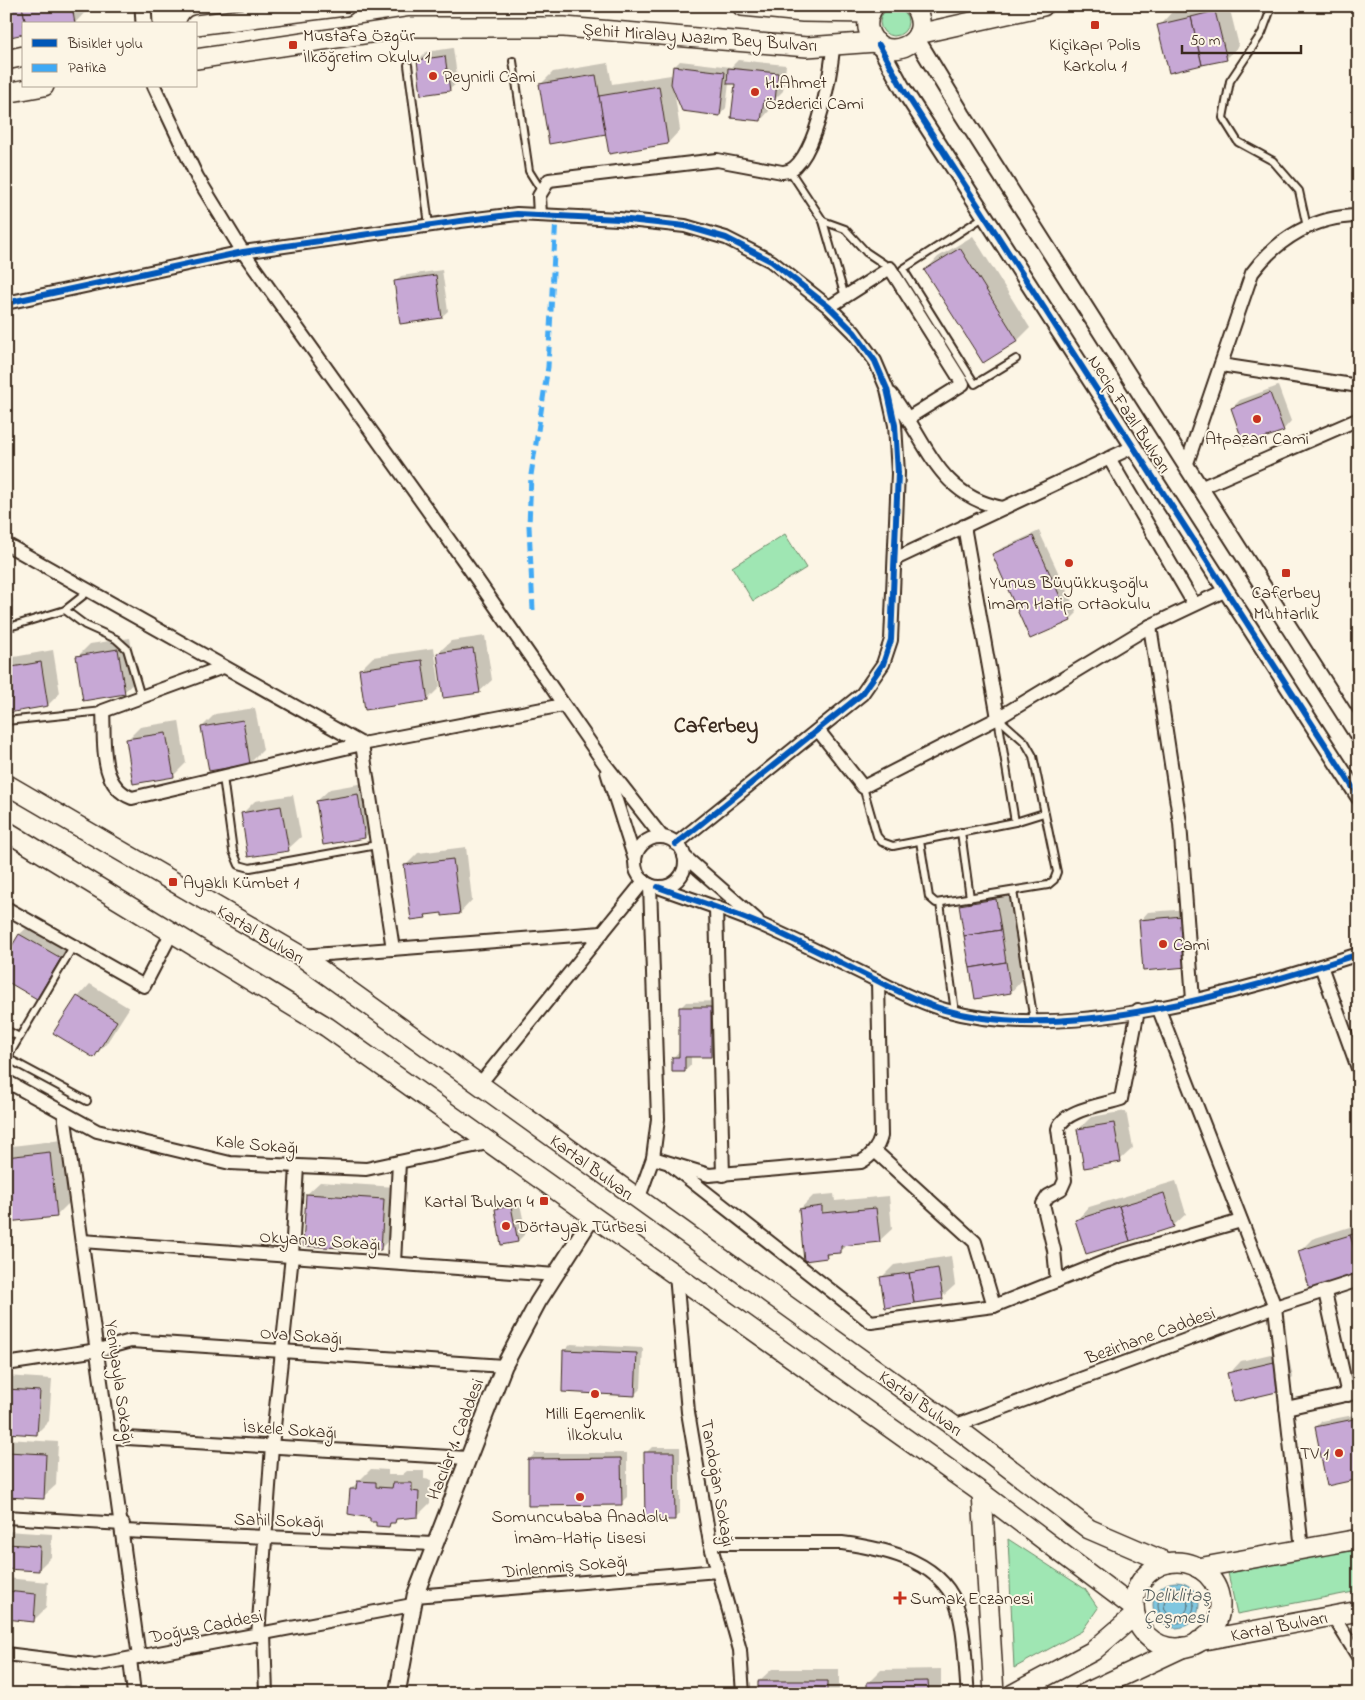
<svg xmlns="http://www.w3.org/2000/svg" width="1365" height="1700" font-family="'Indie Flower',sans-serif">
  <style>
    .green { fill: #9fe6b3; stroke: #6d8868 }
    .water { fill: #80c7e0; stroke: #648892 }
    .shadow { fill: #0003 }
    .lines { fill: none; stroke-linecap: round; stroke-linejoin: round }
    .shore { stroke: #57696c; stroke-width: 1 }
    .building { fill: #c7a8d5; stroke: #3b2a1e }
    .service-casing { stroke: #3b2a1e; stroke-width: 10 }
    .minor-casing { stroke: #3b2a1e; stroke-width: 16 }
    .tertiary-casing { stroke: #3b2a1e; stroke-width: 19 }
    .primary-casing { stroke: #3b2a1e; stroke-width: 22 }
    .service { stroke: #fcf5e5; stroke-width: 6 }
    .minor { stroke: #fcf5e5; stroke-width: 12 }
    .tertiary { stroke: #fcf5e5; stroke-width: 15 }
    .primary { stroke: #fcf5e5; stroke-width: 19 }
    .quiet { stroke: #3fa9f5; stroke-width: 5; stroke-dasharray: 10 5; stroke-linecap: butt }
    .cycleway-casing { stroke: #fcf5e5; stroke-width: 9 }
    .cycleway { stroke: #0057b8; stroke-width: 6 }
    .poi-dot { fill: #c8321e; stroke: #fcf5e5; stroke-width: 2 }
    .labels { text-anchor: middle; stroke-width: 4; stroke-linejoin: round; paint-order: stroke }
    .poi-label { font-size: 18px; fill: #3b2a1e; stroke: #fcf5e5; text-anchor: start }
    .street-label { font-size: 18px; fill: #3b2a1e; stroke: #fcf5e5 }
    .water-label { font-size: 19px; font-style: italic; fill: #505958; stroke: #fcf5e5 }
    .district-label { font-size: 22px; font-weight: bold; fill: #3b2a1e; stroke: #fcf5e5 }
  </style>
  <rect width="100%" height="100%" fill="#fcf5e5"/>
  <filter id="ink" filterUnits="userSpaceOnUse"><feTurbulence type="fractalNoise" baseFrequency=".02" numOctaves="2"/><feDisplacementMap in="SourceGraphic" scale="10" xChannelSelector="R" yChannelSelector="G"/><feConvolveMatrix kernelMatrix="1 2 1 2 8 2 1 2 1" color-interpolation-filters="sRGB"/></filter>
  <g filter="url(#ink)">
    <g class="green">
      <circle cx="894" cy="22" r="14"/>
      <path d="M785 534 806 568 753 601 732 567Z"/>
      <path d="M1008 1539 1085 1589 1098 1608 1082 1631 1014 1668Z"/>
      <path d="M1359 1548V1591L1237 1614 1228 1573Z"/>
    </g>
    <circle class="water" cx="1176" cy="1605" r="23"/>
    <g class="shadow">
      <path d="M6 6H86L87 10 75 23 24 24Z"/>
      <path d="M1199 6H1229L1239 46 1226 59 1159 26 1171 13Z"/>
      <path d="M453 48 458 82 449 90 418 60 426 52Z"/>
      <path d="M738 60 786 65 783 91 775 99H770L769 111 761 120 736 83H729L726 108 720 115 674 89 680 130 668 143 607 133 540 85 553 72 608 63 612 84 671 75 672 80 674 67 680 61 731 67Z"/>
      <path d="M6 203 11 229 6 234Z"/>
      <path d="M973 236 1030 328 1018 340 983 362 926 270 938 257Z"/>
      <path d="M442 270 448 311 441 317 395 282 401 276Z"/>
      <path d="M1278 386 1291 421 1283 430 1232 408 1240 400Z"/>
      <path d="M1039 531 1077 613 1070 620 1031 637 994 555 1000 549Z"/>
      <path d="M6 564 13 602 6 608Z"/>
      <path d="M485 636 492 680 479 692 438 653 451 641Z"/>
      <path d="M130 638 137 680 124 692 77 657 90 644Z"/>
      <path d="M434 648 440 687 427 700 360 670 373 657Z"/>
      <path d="M53 650 60 693 48 705 9 712 6 665 14 657Z"/>
      <path d="M255 708 263 750 250 763 210 770 202 727 215 714Z"/>
      <path d="M179 721 186 763 173 776 127 740 140 727Z"/>
      <path d="M370 782 377 824 365 837 317 801 330 789Z"/>
      <path d="M293 795 301 837 288 849 242 814 255 801Z"/>
      <path d="M466 847 472 900 460 913 443 911 429 913 425 917 405 866 418 853Z"/>
      <path d="M1008 887 1023 979 1011 992 960 906 973 893Z"/>
      <path d="M1190 909 1195 958 1140 921 1148 912Z"/>
      <path d="M33 922 72 945 49 985 37 997 6 958 20 934Z"/>
      <path d="M90 984 129 1008 106 1044 94 1056 78 997Z"/>
      <path d="M717 1001V1050L711 1056H691V1065L685 1071 673 1058 679 1051 680 1008 686 1002Z"/>
      <path d="M1126 1111 1133 1148 1120 1160 1078 1130 1091 1117Z"/>
      <path d="M62 1140 69 1203 57 1215 6 1221V1151L12 1146Z"/>
      <path d="M1176 1181 1186 1214 1173 1226 1077 1220 1089 1207Z"/>
      <path d="M320 1182 396 1187 393 1236 380 1249 307 1194Z"/>
      <path d="M834 1194 835 1201 889 1196 892 1229 879 1241 848 1244 841 1251 831 1252 826 1257 800 1209 813 1196Z"/>
      <path d="M519 1199 526 1233 518 1241 496 1210 504 1201Z"/>
      <path d="M1359 1224V1274L1300 1251 1312 1239Z"/>
      <path d="M951 1256 955 1285 942 1297 881 1278 894 1265Z"/>
      <path d="M571 1344 643 1348 641 1388 635 1394 565 1350Z"/>
      <path d="M1287 1350 1293 1377 1280 1389 1229 1374 1241 1361Z"/>
      <path d="M6 1376 52 1379 49 1421 36 1434 6 1432Z"/>
      <path d="M1359 1414V1478L1316 1427 1322 1421Z"/>
      <path d="M6 1439 58 1442 56 1485 43 1497 6 1496Z"/>
      <path d="M652 1447H680V1513L674 1519 646 1453Z"/>
      <path d="M535 1453H627V1497L621 1503 529 1460Z"/>
      <path d="M371 1469 388 1470V1475H402L407 1471H424V1479L431 1480 430 1503 417 1516 400 1517 389 1525 377 1521 351 1489Z"/>
      <path d="M6 1531 52 1534 51 1557 38 1570 6 1568Z"/>
      <path d="M6 1578 48 1582 46 1608 34 1620 6 1618Z"/>
      <path d="M772 1669H839V1694H759V1681Z"/>
      <path d="M941 1669V1688L935 1694H869L868 1683 881 1670Z"/>
      <path d="M64 1685 126 1693V1694H55Z"/>
    </g>
    <g class="lines">
      <g class="shore">
        <circle cx="1176" cy="1605" r="18"/>
        <circle cx="1176" cy="1605" r="12"/>
      </g>
    </g>
    <g class="building">
      <path d="M6 6H22L26 24H24V34L6 38Z"/>
      <path d="M22 6H72L75 24H26Z"/>
      <path d="M1215 11 1227 60 1202 65 1191 17Z"/>
      <path d="M1191 17 1202 65 1169 73 1157 25Z"/>
      <path d="M445 56 450 91 421 95 417 60Z"/>
      <path d="M673 66 725 72 720 116 682 111 671 84Z"/>
      <path d="M728 68 778 73 775 101 764 100 761 121 731 118 735 84H727Z"/>
      <path d="M596 75 606 134 549 144 539 84Z"/>
      <path d="M659 86 668 144 609 154 599 96Z"/>
      <path d="M960 248 1018 341 983 363 924 270Z"/>
      <path d="M436 275 442 318 400 324 394 281Z"/>
      <path d="M1270 393 1284 431 1244 445 1231 408Z"/>
      <path d="M1033 536 1071 621 1030 639 992 554Z"/>
      <path d="M473 648 480 693 443 698 437 653Z"/>
      <path d="M118 649 125 694 83 701 76 656Z"/>
      <path d="M422 660 428 701 365 710 359 669Z"/>
      <path d="M41 662 48 706 8 713 6 668Z"/>
      <path d="M243 720 250 764 209 771 201 727Z"/>
      <path d="M166 733 174 777 133 784 126 739Z"/>
      <path d="M358 794 365 838 323 845 316 801Z"/>
      <path d="M281 806 289 851 248 857 241 813Z"/>
      <path d="M453 859 460 914 442 916V913L425 915 426 918 411 920 404 865Z"/>
      <path d="M996 899 1001 930 964 936 959 905Z"/>
      <path d="M1182 916 1187 967 1143 971 1139 920Z"/>
      <path d="M1001 930 1006 962 970 968 964 936Z"/>
      <path d="M19 934 61 958 37 999 6 981V956Z"/>
      <path d="M1006 962 1011 993 975 999 970 968Z"/>
      <path d="M77 996 117 1021 94 1058 53 1033Z"/>
      <path d="M679 1007H711V1057H685V1072H672V1057H679Z"/>
      <path d="M1114 1123 1121 1162 1084 1168 1077 1129Z"/>
      <path d="M50 1152 57 1217 6 1222V1157Z"/>
      <path d="M1164 1193 1174 1227 1130 1241 1119 1206Z"/>
      <path d="M306 1194 384 1199 381 1250 303 1246Z"/>
      <path d="M511 1206 518 1242 501 1245 495 1209Z"/>
      <path d="M822 1206V1213L876 1208 880 1242 841 1246V1253L826 1254 827 1258 804 1261 799 1209Z"/>
      <path d="M1119 1206 1130 1241 1086 1254 1075 1220Z"/>
      <path d="M1359 1232V1263L1350 1235Z"/>
      <path d="M1350 1235 1359 1263V1275L1310 1290 1298 1251Z"/>
      <path d="M938 1268 943 1299 914 1303 909 1273Z"/>
      <path d="M909 1273 914 1303 885 1308 880 1277Z"/>
      <path d="M563 1350 637 1353 635 1396 562 1392Z"/>
      <path d="M1274 1362 1281 1391 1234 1402 1227 1373Z"/>
      <path d="M6 1389 40 1391 37 1435 6 1433Z"/>
      <path d="M1359 1418V1479L1327 1486 1315 1427Z"/>
      <path d="M6 1452 46 1454 44 1499 6 1497Z"/>
      <path d="M644 1452H674L675 1520H645Z"/>
      <path d="M621 1458 622 1505 528 1506V1459Z"/>
      <path d="M357 1481 376 1482V1487L392 1488 393 1483H412V1491L419 1492 418 1517 396 1519 395 1523H390L389 1527 376 1526V1522H370V1518L348 1514 350 1489H356Z"/>
      <path d="M6 1544 40 1546 39 1571 6 1569Z"/>
      <path d="M6 1591 36 1594 34 1622 6 1619Z"/>
      <rect x="758" y="1681" width="69" height="13"/>
      <path d="M928 1681 929 1694H867V1682Z"/>
    </g>
    <g class="lines">
      <g class="service-casing">
        <g id="service">
          <path d="M1272 6 1262 33 1230 81 1223 118 1238 142 1273 161 1299 191 1307 227"/>
          <path d="M513 61 529 171 541 190"/>
          <path d="M408 65 429 225"/>
          <path d="M790 171 823 221 845 297"/>
          <path d="M985 216 903 269 975 384 1016 359"/>
          <path d="M823 221 845 229 866 252 890 268"/>
          <path d="M65 610 85 625 116 639 127 649 141 697"/>
          <path d="M6 628 65 610 89 591"/>
          <path d="M998 718 1015 822"/>
          <path d="M6 721 103 711"/>
          <path d="M223 777 233 851 239 865 250 868 377 845"/>
          <path d="M863 787 877 836 882 842 893 846 1015 822 1044 813"/>
          <path d="M961 832 970 898"/>
          <path d="M920 841 929 897 936 903 1048 885 1054 880 1057 872 1033 756 1025 742 998 718"/>
          <path d="M1013 891 1034 1021"/>
          <path d="M940 903 955 1012"/>
          <path d="M6 1030 19 1037"/>
          <path d="M7 1058 87 1101"/>
          <path d="M6 1060 74 945"/>
        </g>
      </g>
      <g class="minor-casing">
        <g id="minor">
          <path d="M154 86 197 177 243 252 469 568 604 763 662 837"/>
          <path d="M540 215 539 196 549 180 717 160 782 172C814 174 832 71 833 46"/>
          <path d="M6 303 243 252 460 221 517 214 619 219 685 226 726 238 771 261 829 307 854 332 875 361 887 389 895 425 898 473 891 640 883 664 862 694 676 844"/>
          <path d="M829 307 890 268 963 384 908 418"/>
          <path d="M1221 365 1359 386"/>
          <path d="M891 394C927 440 937 496 1003 508"/>
          <path d="M1109 458 1194 604"/>
          <path d="M1186 466 1252 273C1278 238 1315 216 1359 216"/>
          <path d="M1200 488 1359 419"/>
          <path d="M964 526 998 718"/>
          <path d="M6 544 362 744 563 705"/>
          <path d="M895 559 1133 447"/>
          <path d="M1150 626 1180 823 1193 1000"/>
          <path d="M223 667 103 711C105 741 98 785 132 798L362 744 393 949"/>
          <path d="M818 730 863 787 998 718 1150 626 1224 591"/>
          <path d="M607 772 635 860"/>
          <circle cx="660" cy="862" r="25"/>
          <path d="M684 856 757 920"/>
          <path d="M658 887C693 900 730 911 764 926 802 943 839 962 876 980 899 992 921 1003 945 1010 1066 1045 1242 991 1359 954"/>
          <path d="M6 908 144 986 171 934"/>
          <path d="M716 908 723 1175"/>
          <path d="M301 956 602 933"/>
          <path d="M1321 966 1359 1071"/>
          <path d="M1158 1007 1275 1307 1302 1549"/>
          <path d="M6 1081 97 1131 230 1163 366 1169 488 1143"/>
          <path d="M479 1085 644 881"/>
          <path d="M64 1113 139 1657"/>
          <path d="M875 1151 975 1242 994 1306"/>
          <path d="M653 1158 709 1175 861 1162C872 1156 878 1148 881 1136L878 981"/>
          <path d="M671 1165 871 1322 994 1306 1119 1256 1241 1221"/>
          <path d="M638 1200 653 1158 658 1119 650 885"/>
          <path d="M82 1241 556 1275"/>
          <path d="M394 1263 399 1162"/>
          <path d="M676 1275 688 1412 710 1543 740 1650 743 1694"/>
          <path d="M1057 1281 1054 1250 1043 1204 1048 1196 1061 1189 1065 1180 1058 1129C1063 1110 1103 1105 1121 1099L1138 1010"/>
          <path d="M1325 1292 1348 1395"/>
          <path d="M6 1364 98 1350 131 1341 504 1366"/>
          <path d="M1286 1408 1359 1392"/>
          <path d="M954 1426 1275 1307 1359 1280"/>
          <path d="M110 1437 467 1458"/>
          <path d="M6 1517 123 1524"/>
          <path d="M123 1531 434 1544"/>
          <path d="M710 1543H842C888 1549 946 1562 959 1613 966 1639 965 1668 968 1694"/>
          <path d="M415 1596 718 1571"/>
          <path d="M1333 1616 1359 1658"/>
          <path d="M264 1633 266 1694"/>
          <path d="M258 1635 272 1446 292 1256 297 1166"/>
          <path d="M6 1654 95 1665 412 1605"/>
          <path d="M130 1659 134 1694"/>
        </g>
      </g>
      <g class="tertiary-casing">
        <g id="tertiary">
          <path d="M143 6 144 24"/>
          <path d="M916 38 962 114 1359 737"/>
          <path d="M879 45 903 89 1359 797"/>
          <path d="M397 1694 415 1596 504 1366 538 1302 593 1216"/>
        </g>
      </g>
      <g class="primary-casing">
        <g id="primary">
          <path d="M742 6 803 12 870 13"/>
          <path d="M874 6C869 13 867 20 868 28 877 68 940 45 914 6"/>
          <path d="M196 25 345 6"/>
          <path d="M918 34 1043 6"/>
          <path d="M196 59 410 27H564L807 47 876 42"/>
          <path d="M6 60 24 56"/>
          <path d="M6 93 44 86"/>
          <path d="M6 784 301 956 954 1426 1089 1529 1168 1563"/>
          <path d="M6 831 327 1027 982 1493 1134 1608"/>
          <path d="M982 1493 994 1694"/>
          <circle cx="1177" cy="1605" r="43"/>
          <path d="M1198 1568 1359 1539"/>
          <path d="M1199 1641 1359 1611"/>
          <path d="M1013 1694 1093 1651 1135 1615"/>
          <path d="M1084 1694 1184 1647"/>
        </g>
      </g>
      <use href="#service" class="service"/>
      <use href="#minor" class="minor"/>
      <use href="#tertiary" class="tertiary"/>
      <use href="#primary" class="primary"/>
      <path class="quiet" d="M533 610 529 526 531 475 548 367 556 216"/>
      <g class="cycleway-casing">
        <g id="cycleway">
          <path d="M879 45 903 89 1359 797"/>
          <path d="M6 303 243 252 460 221 517 214 619 219 685 226 726 238 771 261 829 307 854 332 875 361 887 389 895 425 898 473 891 640 883 664 862 694 676 844"/>
          <path d="M658 887C693 900 730 911 764 926 802 943 839 962 876 980 899 992 921 1003 945 1010 1066 1045 1242 991 1359 954"/>
        </g>
      </g>
      <use href="#cycleway" class="cycleway"/>
    </g>
  </g>
  <g class="poi-dot">
    <rect x="1090" y="20" width="10" height="10" rx="2.5"/>
    <rect x="288" y="40" width="10" height="10" rx="2.5"/>
    <circle cx="433" cy="76" r="5"/>
    <circle cx="755" cy="92" r="5"/>
    <circle cx="1257" cy="419" r="5"/>
    <circle cx="1069" cy="563" r="5"/>
    <rect x="1281" y="568" width="10" height="10" rx="2.5"/>
    <rect x="168" y="877" width="10" height="10" rx="2.5"/>
    <circle cx="1163" cy="944" r="5"/>
    <rect x="539" y="1196" width="10" height="10" rx="2.5"/>
    <circle cx="506" cy="1226" r="5"/>
    <circle cx="595" cy="1394" r="5"/>
    <circle cx="1339" cy="1453" r="5"/>
    <circle cx="580" cy="1497" r="5"/>
    <path d="M897.5 1590.5h5v5h5v5h-5v5h-5v-5h-5v-5h5z"/>
  </g>
  <g class="labels">
    <g class="poi-label">
      <text x="303" y="41">Mustafa Özgür<tspan x="303" dy="21">İlköğretim Okulu 1</tspan></text>
      <text x="1095" y="50" text-anchor="middle">Kiçikapı Polis<tspan x="1095" dy="21">Karkolu 1</tspan></text>
      <text x="443" y="82">Peynirli Cami</text>
      <text x="765" y="88">H.Ahmet<tspan x="765" dy="21">Özderici Cami</tspan></text>
      <text x="1257" y="444" text-anchor="middle">Atpazarı Cami</text>
      <text x="1069" y="588" text-anchor="middle">Yunus Büyükkuşoğlu<tspan x="1069" dy="21">İmam Hatip Ortaokulu</tspan></text>
      <text x="1286" y="598" text-anchor="middle">Caferbey<tspan x="1286" dy="21">Muhtarlık</tspan></text>
      <text x="183" y="888">Ayaklı Kümbet 1</text>
      <text x="1173" y="950">Cami</text>
      <text x="534" y="1207" text-anchor="end">Kartal Bulvarı 4</text>
      <text x="516" y="1232">Dörtayak Türbesi</text>
      <text x="595" y="1419" text-anchor="middle">Milli Egemenlik<tspan x="595" dy="21">İlkokulu</tspan></text>
      <text x="1329" y="1459" text-anchor="end">TV 1</text>
      <text x="580" y="1522" text-anchor="middle">Somuncubaba Anadolu<tspan x="580" dy="21">İmam-Hatip Lisesi</tspan></text>
      <text x="910" y="1604">Sumak Eczanesi</text>
    </g>
    <g class="street-label">
      <text transform="translate(700 37) rotate(4)" y="6">Şehit Miralay Nazım Bey Bulvarı</text>
      <text transform="translate(1130 414) rotate(57)" y="6">Necip Fazıl Bulvarı</text>
      <text transform="translate(261 934) rotate(31)" y="6">Kartal Bulvarı</text>
      <text transform="translate(257 1144) rotate(5)" y="6">Kale Sokağı</text>
      <text transform="translate(592 1167) rotate(36)" y="6">Kartal Bulvarı</text>
      <text transform="translate(320 1240) rotate(4)" y="6">Okyanus Sokağı</text>
      <text transform="translate(301 1335) rotate(4)" y="6">Ova Sokağı</text>
      <text transform="translate(1150 1335) rotate(-20)" y="6">Bezirhane Caddesi</text>
      <text transform="translate(120 1382) rotate(82)" y="6">Yeniyayla Sokağı</text>
      <text transform="translate(921 1403) rotate(36)" y="6">Kartal Bulvarı</text>
      <text transform="translate(290 1429) rotate(4)" y="6">İskele Sokağı</text>
      <text transform="translate(455 1439) rotate(-69)" y="6">Hacılar 1. Caddesi</text>
      <text transform="translate(718 1483) rotate(80)" y="6">Tandoğan Sokağı</text>
      <text transform="translate(279 1520) rotate(2)" y="6">Sahil Sokağı</text>
      <text transform="translate(565 1566) rotate(-5)" y="6">Dinlenmiş Sokağı</text>
      <text transform="translate(206 1626) rotate(-11)" y="6">Doğuş Caddesi</text>
      <text transform="translate(1279 1626) rotate(-11)" y="6">Kartal Bulvarı</text>
    </g>
    <g class="water-label">
      <text x="1176" y="1601">Deliklitaş<tspan x="1176" dy="22">Çeşmesi</tspan></text>
    </g>
    <g class="district-label">
      <text x="716" y="732">Caferbey</text>
    </g>
  </g>
  <rect width="1365" height="1700" fill="none" stroke="#fcf5e5" stroke-width="25"/>
  <rect x="12" y="12" width="1340" height="1675" fill="none" stroke="#3b2a1e" stroke-width="2" filter="url(#ink)"/>
  <rect x="22" y="22" width="175" height="65" fill="#fcf5e5" stroke="#afa495"/>
  <rect x="32" y="39" width="25" height="8" fill="#0057b8" stroke="#afa495"/>
  <text x="68" y="48" font-size="15" fill="#3b2a1e">Bisiklet yolu</text>
  <rect x="32" y="64" width="25" height="8" fill="#3fa9f5" stroke="#afa495"/>
  <text x="68" y="72" font-size="15" fill="#3b2a1e">Patika</text>
  <path d="M1182 45v8h119v-8" fill="none" stroke="#3b2a1e" stroke-width="2.5"/>
  <text x="1190" y="45" font-size="15" fill="#3b2a1e" stroke="#fcf5e5" stroke-width="4" paint-order="stroke">50 m</text>
</svg>
